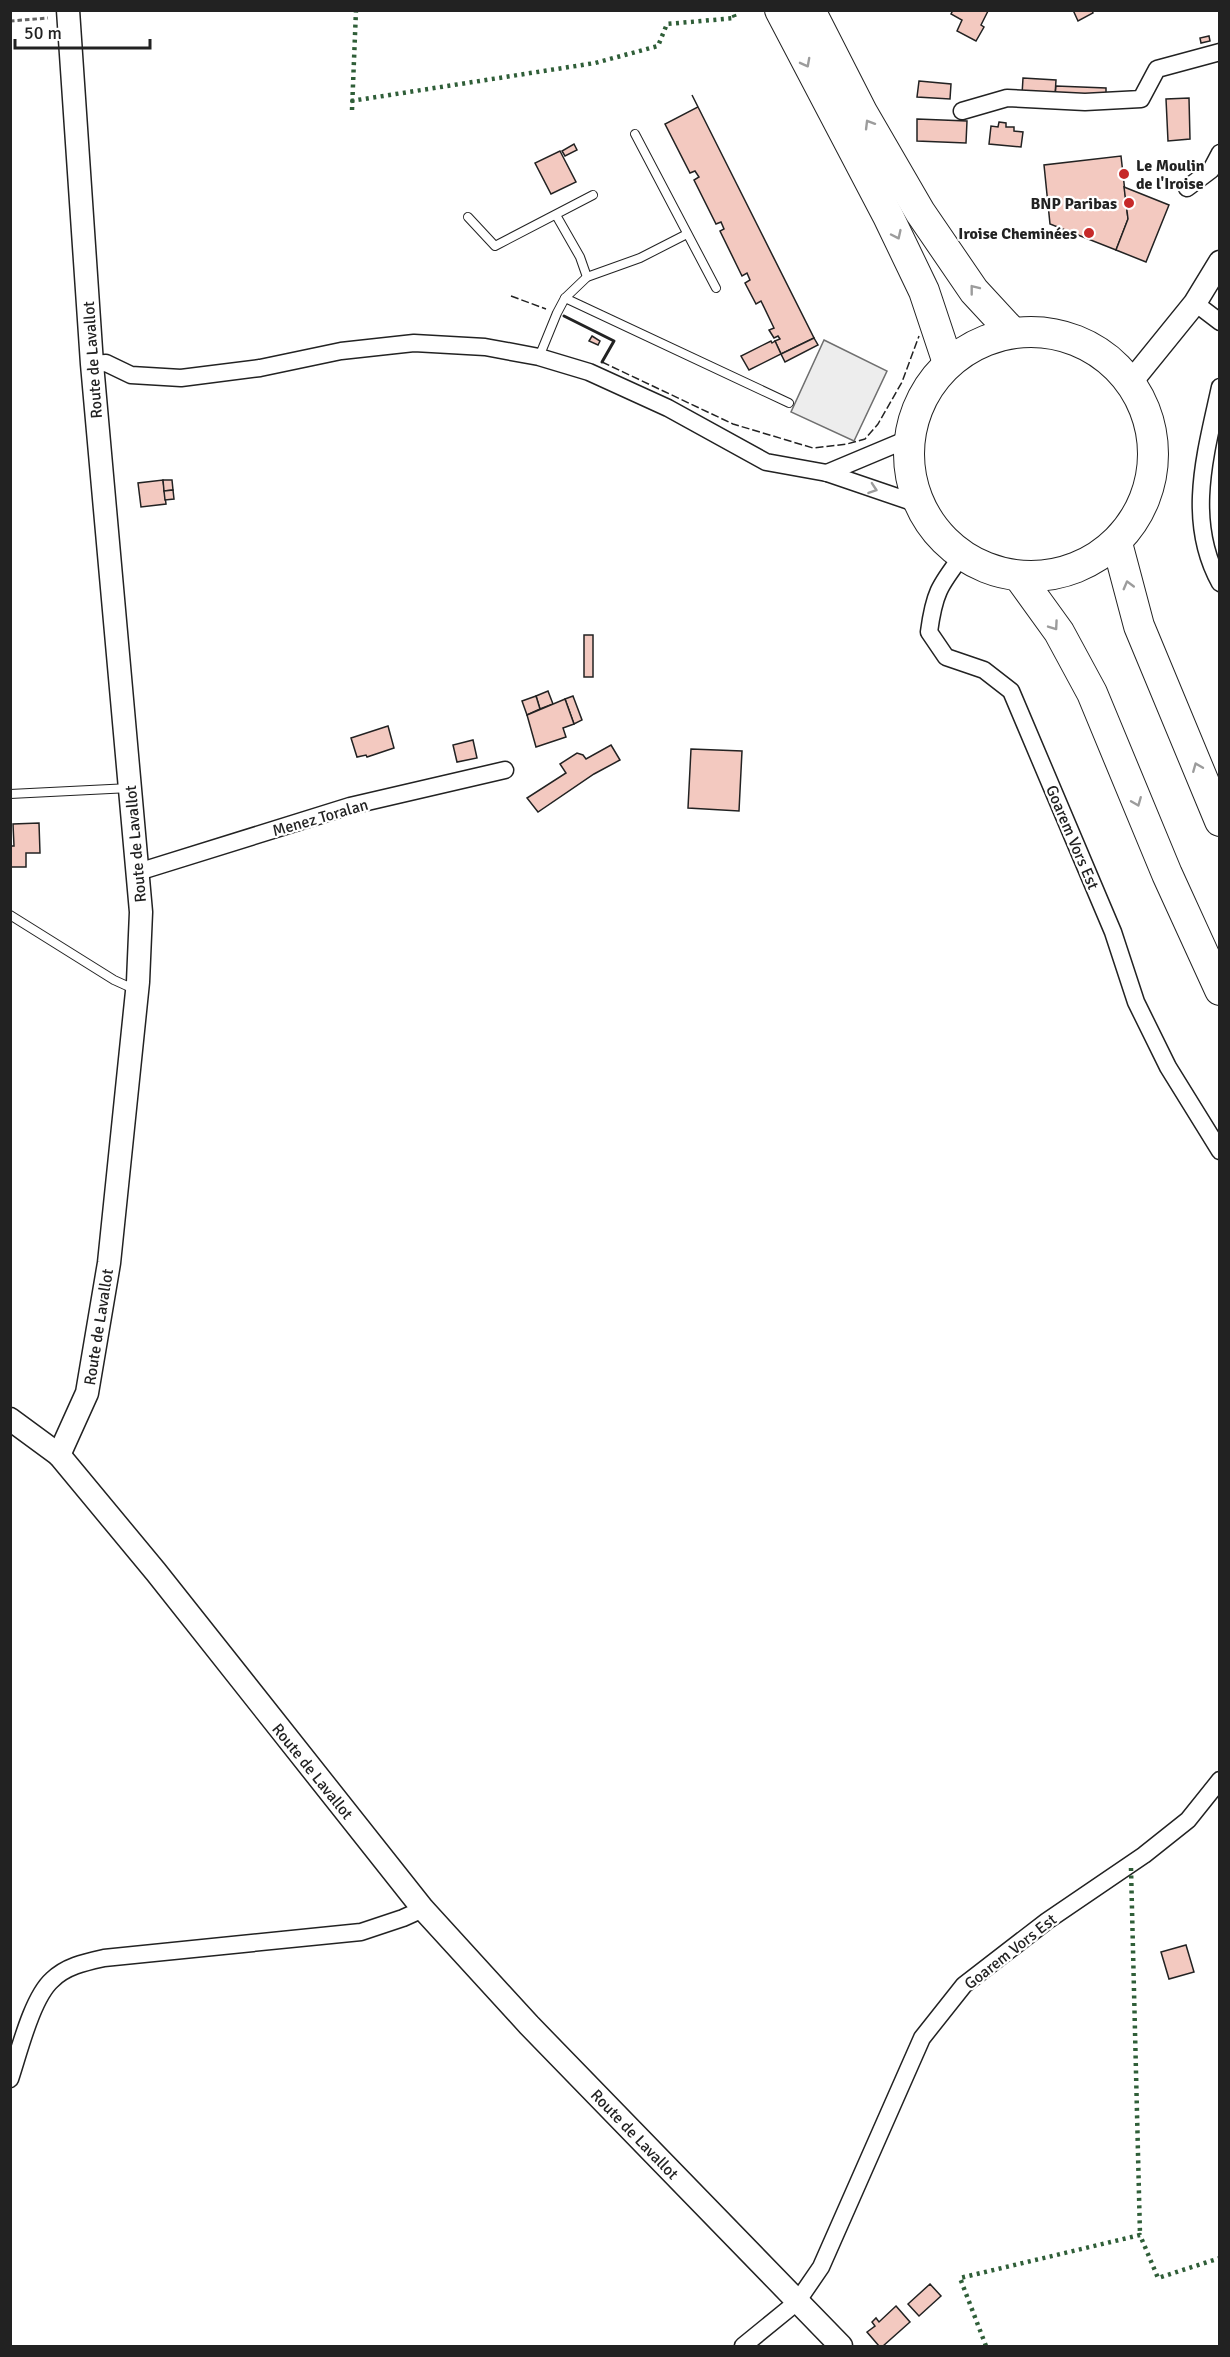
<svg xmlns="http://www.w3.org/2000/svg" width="1230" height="2357" font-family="Signika,sans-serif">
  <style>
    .parking { fill: #ededed; stroke: #6f6f6f; stroke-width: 1.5 }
    .building { fill: #f3c9c0; stroke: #222; stroke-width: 1.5 }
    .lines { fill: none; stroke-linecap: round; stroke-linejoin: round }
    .lane-casing { stroke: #222; stroke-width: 10 }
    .street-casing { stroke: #222; stroke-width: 19 }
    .secondary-casing { stroke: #222; stroke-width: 25 }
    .highway-casing { stroke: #222; stroke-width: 32 }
    .path { stroke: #646464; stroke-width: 3; stroke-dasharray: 4.5 3; stroke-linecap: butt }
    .lane { stroke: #fff; stroke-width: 8 }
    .street { stroke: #fff; stroke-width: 16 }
    .secondary { stroke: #fff; stroke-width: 22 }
    .highway { stroke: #fff; stroke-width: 30 }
    .hedge { stroke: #2f5e38; stroke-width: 4.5; stroke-dasharray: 3 4.5; stroke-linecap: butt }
    .fence { stroke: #222; stroke-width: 1.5; stroke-dasharray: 8 3; stroke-linecap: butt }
    .wall { stroke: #222; stroke-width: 3 }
    .oneway { stroke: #9c9c9c }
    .poi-dot { fill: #c62828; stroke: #fff; stroke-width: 2 }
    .labels { text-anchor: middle; stroke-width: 4.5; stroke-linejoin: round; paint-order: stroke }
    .poi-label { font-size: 16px; font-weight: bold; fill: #222; stroke: #fff; text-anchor: end }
    .street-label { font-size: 16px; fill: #222; stroke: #fff }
  </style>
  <rect width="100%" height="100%" fill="#fff"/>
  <path class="parking" d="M824 340 887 371 854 441 791 412Z"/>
  <g class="building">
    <path d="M953 10 988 11 981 25 984 27 976 41 957 31 962 20 951 14Z"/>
    <path d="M1073 10H1092L1093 13 1078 21Z"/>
    <path d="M1209 36 1210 41 1201 43 1200 38Z"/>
    <path d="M1023 78 1056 80 1055 96 1022 95Z"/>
    <path d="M919 81 951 84 950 99 917 97Z"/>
    <path d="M1056 86 1106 88V101L1055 96Z"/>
    <path d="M692 95 814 338 781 354 775 341 780 339 778 336 774 338 769 330 774 328 761 301 756 304 745 283 750 280 747 273 742 276 720 231 724 229 721 222 716 224 694 180 699 177 695 171 690 173 665 124 698 107Z"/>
    <path d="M1189 98 1190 139 1168 141 1166 99Z"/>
    <path d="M917 119 967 121 966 143 917 141Z"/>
    <path d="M999 122 1006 123V127H1014V131L1023 132 1021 147 989 144 991 126 998 127Z"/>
    <path d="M574 144 577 150 565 156 562 151Z"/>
    <path d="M560 151 576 182 551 194 535 163Z"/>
    <path d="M1121 156 1128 219 1116 250 1050 224 1044 165Z"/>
    <path d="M1124 187 1169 205 1146 262 1116 250 1128 219Z"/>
    <path d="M592 336 600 341 598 345 589 341Z"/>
    <path d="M814 338 818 345 785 362 781 354Z"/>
    <path d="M771 341 772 343 775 341 781 354 749 370 741 356Z"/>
    <path d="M163 480 166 504 141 507 138 483Z"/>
    <path d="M163 480H172L173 490 164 491Z"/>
    <path d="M173 490 174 499 165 500 164 491Z"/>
    <rect x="584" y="635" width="9" height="42"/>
    <path d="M548 691 553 704 540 709 536 696Z"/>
    <path d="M536 696 540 709 527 715 522 701Z"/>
    <path d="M573 696 582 720 574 724 565 699Z"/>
    <path d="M565 699 574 724 563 728 566 737 536 747 527 715Z"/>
    <path d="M388 726 394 748 367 757 366 755 357 757 351 738Z"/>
    <path d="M473 740 477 758 457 762 453 745Z"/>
    <path d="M611 745 620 760 594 774 538 812 527 798 566 773 560 764 577 753 583 755 586 759Z"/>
    <path d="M691 749 742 751 739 811 688 808Z"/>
    <path d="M39 823 40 853H26V867H11L10 846H14L13 824Z"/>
    <path d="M1186 1945 1194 1972 1169 1979 1161 1952Z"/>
    <path d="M930 2284 941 2296 919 2316 908 2304Z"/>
    <path d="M896 2306 910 2322 883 2346H879L867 2332 875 2326 872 2322 876 2318 879 2322Z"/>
  </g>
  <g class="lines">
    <g class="lane-casing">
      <g id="lane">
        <path d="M635 134 716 288"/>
        <path d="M556 215 580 257 587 277"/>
        <path d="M468 217 495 246 593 195"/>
        <path d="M565 298 587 277 640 258 687 234"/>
        <path d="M539 357 557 313 565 298 789 403"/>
        <path d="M10 794 130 788"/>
        <path d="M10 915 114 980 136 990"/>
      </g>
    </g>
    <g class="street-casing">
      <g id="street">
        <path d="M962 111 1007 98 1085 102 1141 99 1157 69 1220 52"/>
        <path d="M1187 188 1211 170 1220 153"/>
        <path d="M1195 303 1220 322"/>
        <path d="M92 364 106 363 131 375 181 378 260 368 341 351 414 343 485 347 539 357 589 372 668 408 766 462 827 473 918 504"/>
        <path d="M1220 387C1206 452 1185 520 1220 583"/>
        <path d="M827 473 908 439"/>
        <path d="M962 556C939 586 934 594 929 632L946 657 984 670 1011 691 1113 932 1136 1002 1168 1067 1220 1151"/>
        <path d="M138 872 350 806 505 770"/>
        <path d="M10 2079C19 2052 32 1998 52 1980 66 1966 86 1962 104 1958L361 1932 403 1918 423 1909"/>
        <path d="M743 2346 797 2302 821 2267 922 2038 964 1985 1047 1921 1144 1855 1188 1820 1220 1780"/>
      </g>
    </g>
    <g class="secondary-casing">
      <g id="secondary">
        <path d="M1131 382 1195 303 1220 262"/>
        <path d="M10 1419 59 1455 156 1572 423 1909 529 2025 841 2346"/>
        <path d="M59 1455 87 1393 109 1263 138 982 141 912 92 364 68 10"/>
      </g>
    </g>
    <g class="highway-casing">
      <g id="highway">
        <path d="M780 10 888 216 924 291 948 363"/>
        <path d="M810 10 862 112 920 212 974 291 1012 332"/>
        <circle cx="1031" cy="454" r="122"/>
        <path d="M1117 543 1139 626 1220 821"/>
        <path d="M1020 578 1059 632 1092 693 1167 874 1220 990"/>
      </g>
    </g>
    <path class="path" d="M10 21 48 18"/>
    <use href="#lane" class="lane"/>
    <use href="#street" class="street"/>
    <use href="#secondary" class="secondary"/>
    <use href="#highway" class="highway"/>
    <g class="hedge">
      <path d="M351 101 595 63 658 46 667 24 735 18 732 10"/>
      <path d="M352 110 356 10"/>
      <path d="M1131 1868 1140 2235"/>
      <path d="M986 2346 960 2278 1140 2235 1158 2278 1220 2258"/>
    </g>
    <g class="fence">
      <path d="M511 296 546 309"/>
      <path d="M602 362 733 424 813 448 847 444 865 439 878 424 902 382 919 336"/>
    </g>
    <path class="wall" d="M564 316 614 341 602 362"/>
  </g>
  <defs><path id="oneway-chevron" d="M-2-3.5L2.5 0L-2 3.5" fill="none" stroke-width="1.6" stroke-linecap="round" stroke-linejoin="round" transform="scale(1.5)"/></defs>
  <g class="oneway">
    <use href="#oneway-chevron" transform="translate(806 63) rotate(62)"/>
    <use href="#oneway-chevron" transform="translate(869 124) rotate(-121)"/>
    <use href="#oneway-chevron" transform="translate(897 235) rotate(65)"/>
    <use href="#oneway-chevron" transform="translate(974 289) rotate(-128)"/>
    <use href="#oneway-chevron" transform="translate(873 489) rotate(19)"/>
    <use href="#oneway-chevron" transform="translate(1128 585) rotate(-105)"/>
    <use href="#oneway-chevron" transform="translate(1054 626) rotate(55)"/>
    <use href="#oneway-chevron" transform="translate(1197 767) rotate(-112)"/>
    <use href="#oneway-chevron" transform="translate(1137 802) rotate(68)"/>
  </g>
  <g class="poi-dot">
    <circle cx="1124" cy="174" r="6"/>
    <circle cx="1129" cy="203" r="6"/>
    <circle cx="1089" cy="233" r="6"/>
  </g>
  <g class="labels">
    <g class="poi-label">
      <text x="1136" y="171" text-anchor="start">Le Moulin<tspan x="1136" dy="18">de l'Iroise</tspan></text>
      <text x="1117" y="209">BNP Paribas</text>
      <text x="1077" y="239">Iroise Cheminées</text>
    </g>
    <g class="street-label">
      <text transform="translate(92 360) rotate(-94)" y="6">Route de Lavallot</text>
      <text transform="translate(320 817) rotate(-16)" y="6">Menez Toralan</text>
      <text transform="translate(1073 837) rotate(67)" y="6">Goarem Vors Est</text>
      <text transform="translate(135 844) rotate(-95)" y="6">Route de Lavallot</text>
      <text transform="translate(98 1327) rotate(-81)" y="6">Route de Lavallot</text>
      <text transform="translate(313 1771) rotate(51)" y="6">Route de Lavallot</text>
      <text transform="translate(1010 1951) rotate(-38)" y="6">Goarem Vors Est</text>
      <text transform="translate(635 2134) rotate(46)" y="6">Route de Lavallot</text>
    </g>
  </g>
  <rect width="1230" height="2357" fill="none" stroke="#222222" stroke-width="24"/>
  <path d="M15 39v9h135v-9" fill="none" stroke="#222222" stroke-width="3"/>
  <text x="24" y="39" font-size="18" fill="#222222" stroke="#ffffff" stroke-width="4.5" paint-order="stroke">50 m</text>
</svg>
